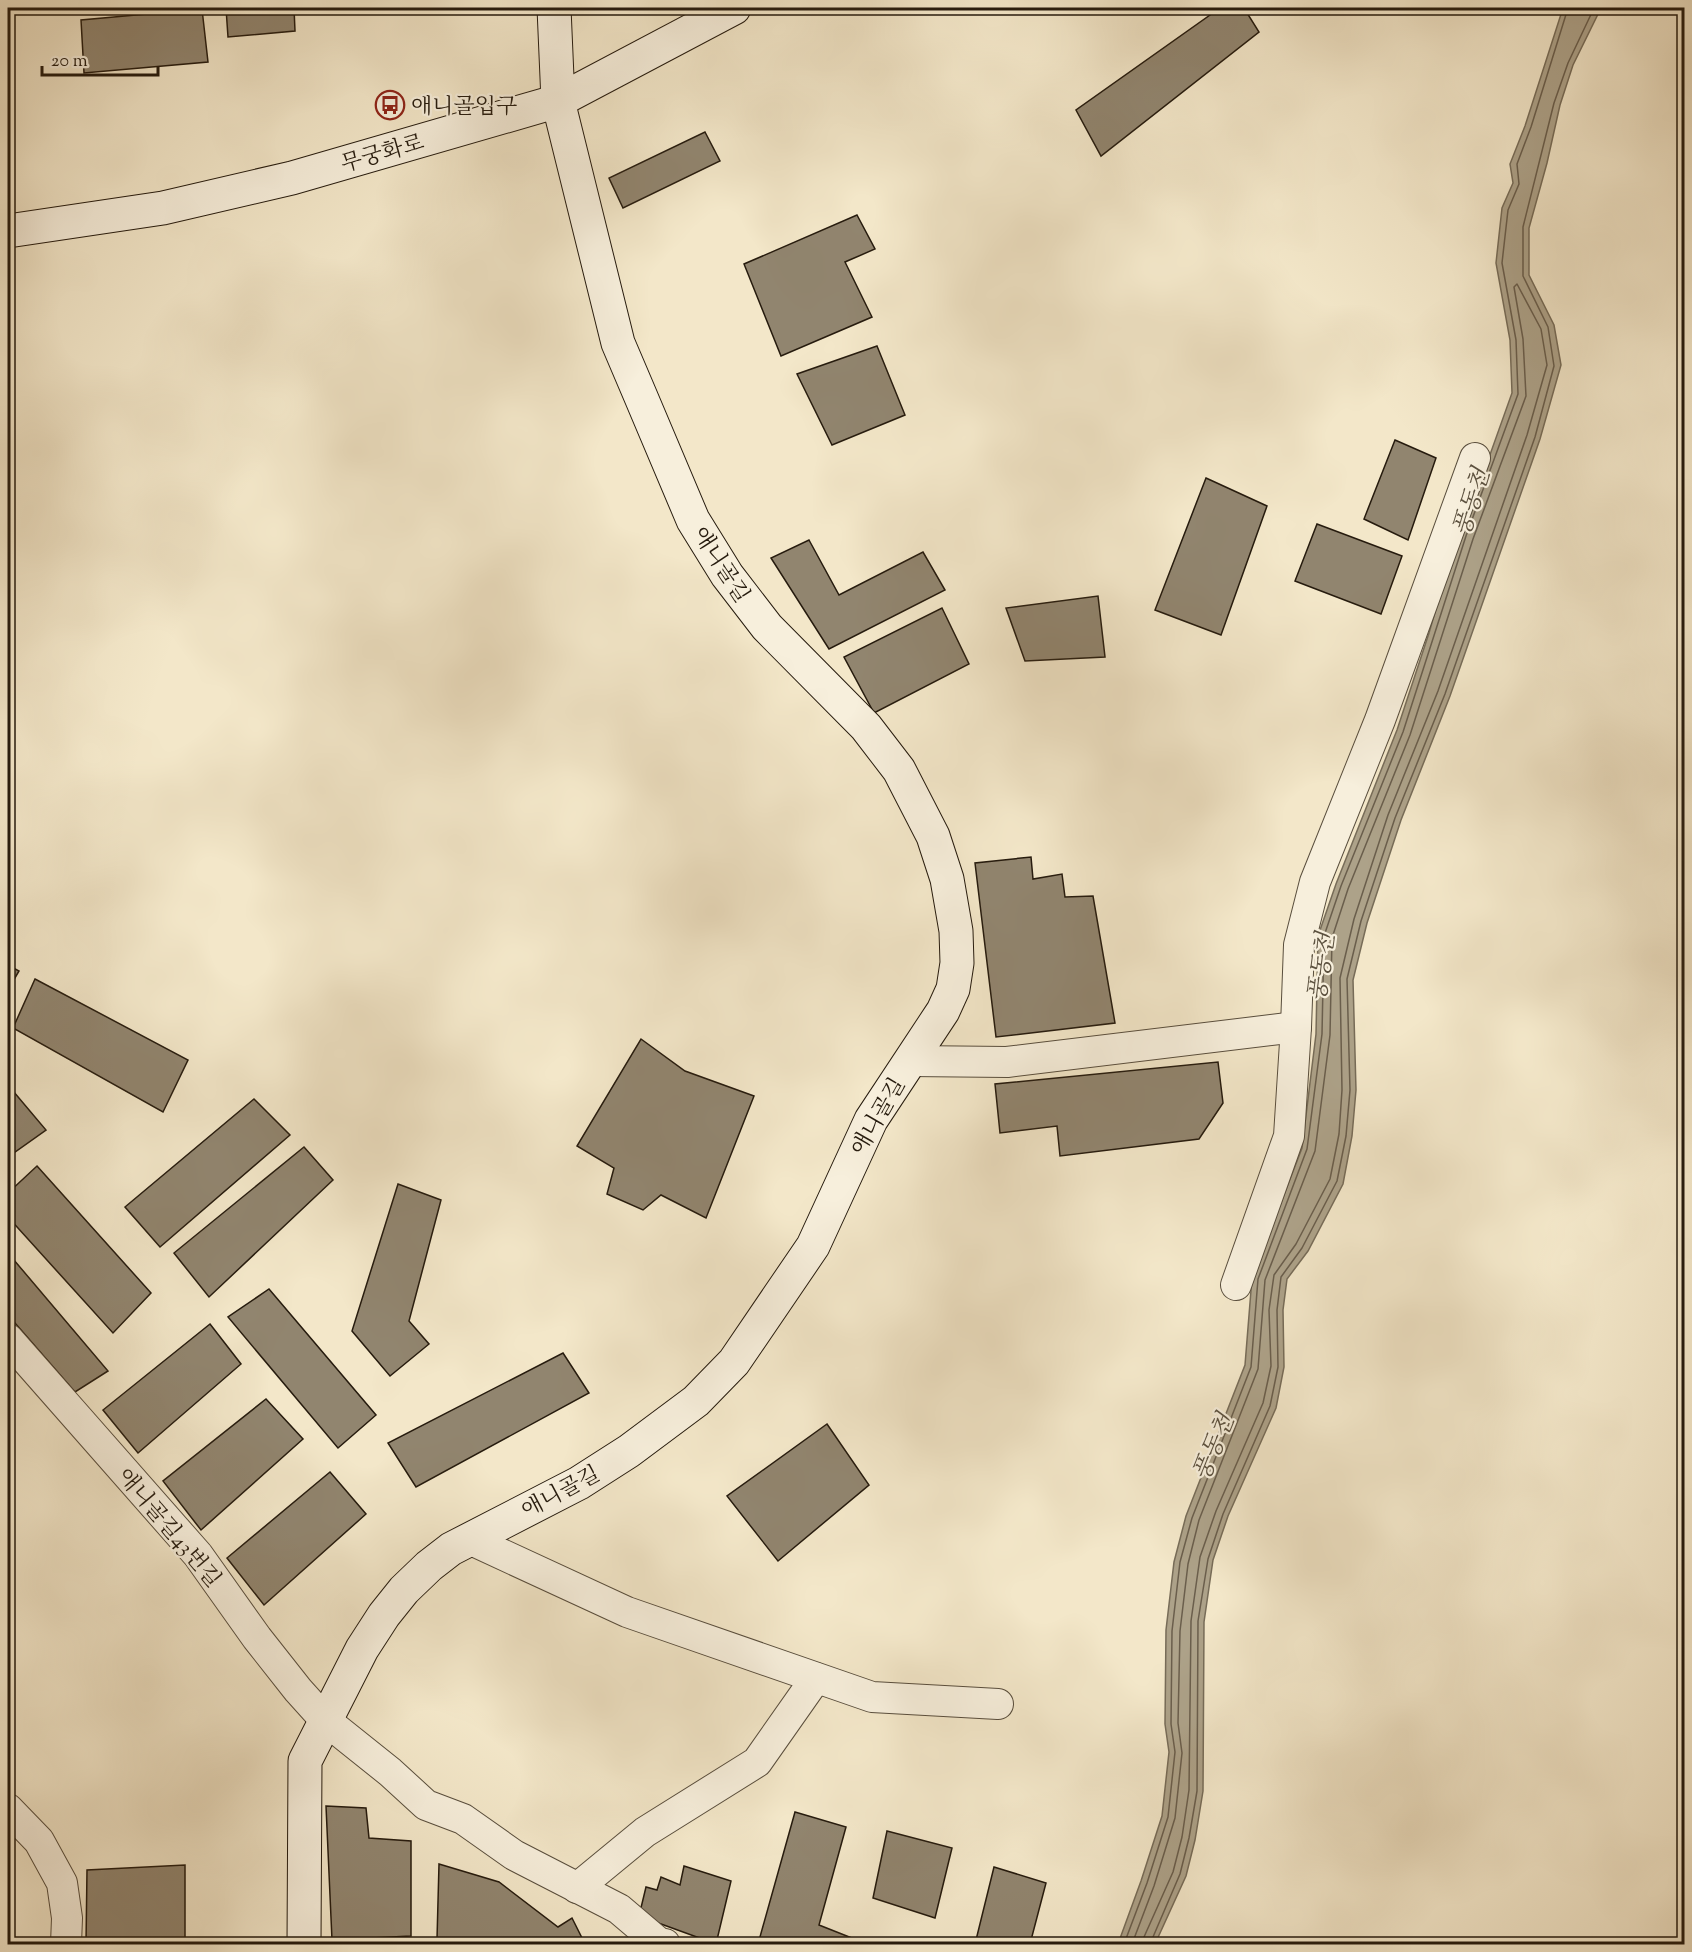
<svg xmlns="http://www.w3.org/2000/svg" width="1692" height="1952" font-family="'Sorts Mill Goudy','Noto Serif KR',serif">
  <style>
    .water { fill: #ada289; stroke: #776c58; stroke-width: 1.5 }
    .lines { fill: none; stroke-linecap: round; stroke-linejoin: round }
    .shore { stroke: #6a5e4c; stroke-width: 1.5 }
    .building { fill: #91856f; stroke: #261b0e; stroke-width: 1.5 }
    .street-casing { stroke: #594e3d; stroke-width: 32 }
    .secondary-casing { stroke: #261b0e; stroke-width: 35 }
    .street { stroke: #f7efdc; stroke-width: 30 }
    .secondary { stroke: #f7efdc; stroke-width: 33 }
    .labels { text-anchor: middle; stroke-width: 4.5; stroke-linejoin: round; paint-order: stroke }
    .poi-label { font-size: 22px; fill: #261b0e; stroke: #f7efdc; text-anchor: start }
    .street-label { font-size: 22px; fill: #261b0e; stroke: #f7efdc }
    .water-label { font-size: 24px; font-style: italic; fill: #5c513f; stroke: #f7efdc }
  </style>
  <rect width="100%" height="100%" fill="#f3e7c9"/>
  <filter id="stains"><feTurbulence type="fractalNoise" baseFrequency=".00333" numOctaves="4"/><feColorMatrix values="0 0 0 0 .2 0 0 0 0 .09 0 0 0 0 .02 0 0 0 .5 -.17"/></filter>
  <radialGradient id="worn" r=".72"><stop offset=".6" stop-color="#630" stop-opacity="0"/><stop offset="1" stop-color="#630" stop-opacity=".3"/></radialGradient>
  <path class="water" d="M1563 8H1601L1573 65 1560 105 1547 163 1529 228V275L1554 325 1561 365 1540 439 1450 696 1401 820 1367 923 1353 980 1356 1090 1352 1136 1343 1184 1308 1251 1287 1279 1283 1310 1284 1367 1276 1408 1228 1516 1213 1560 1204 1622 1203 1791 1195 1840 1186 1876 1155 1944H1118L1141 1881 1162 1816 1169 1752 1165 1724 1166 1630 1174 1562 1186 1516 1245 1365 1252 1278 1302 1148 1316 1034 1318 936 1336 884 1397 730 1429 633 1440 595 1512 393 1510 340 1496 263 1502 208 1513 183 1510 164 1525 126Z"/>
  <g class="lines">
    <g class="shore">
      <path d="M1124 1944 1147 1883 1168 1817 1175 1752 1171 1724 1172 1631 1180 1562 1192 1518 1251 1367 1258 1279 1307 1149 1322 1034 1324 936 1341 886 1403 732 1466 536 1518 394 1516 340 1502 263 1508 210 1519 184 1517 164 1531 127 1568 8"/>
      <path d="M1132 1944 1154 1886 1175 1818 1182 1753 1178 1723 1180 1631 1188 1564 1199 1520 1258 1369 1265 1280 1315 1151 1330 1035 1332 938 1348 889 1410 735 1473 539 1526 396 1523 339 1514 287 1517 284 1541 329 1547 365 1527 435 1438 691 1388 815 1354 919 1340 978 1342 1090 1339 1134 1330 1179 1296 1244 1274 1275 1269 1310 1271 1366 1263 1403 1216 1511 1200 1557 1191 1621 1189 1790 1182 1837 1173 1872 1144 1937 1142 1944"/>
      <path d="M1150 1944 1180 1874 1189 1838 1197 1791 1198 1621 1208 1559 1223 1514 1270 1406 1278 1367 1277 1310 1281 1277 1302 1248 1337 1181 1346 1136 1350 1090 1347 979 1361 921 1395 818 1445 694 1535 437 1554 366 1548 327 1523 276V227L1554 103 1568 63 1594 8"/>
    </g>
  </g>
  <g class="building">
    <path d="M226 8H294L295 31 228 37Z"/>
    <path d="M1220 8H1244L1259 32 1101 156 1076 110Z"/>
    <path d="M202 9 208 62 84 73 81 20Z"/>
    <path d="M705 132 720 161 623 208 609 178Z"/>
    <path d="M857 215 875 249 845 262 872 317 781 356 744 264Z"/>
    <path d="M877 346 905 415 832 445 797 374Z"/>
    <path d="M1395 440 1436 458 1408 540 1364 519Z"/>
    <path d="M1206 478 1267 506 1221 635 1155 610Z"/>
    <path d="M1317 524 1402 556 1381 614 1295 581Z"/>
    <path d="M809 540 839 595 923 552 945 590 829 649 771 558Z"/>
    <path d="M1098 596 1105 657 1025 661 1006 608Z"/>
    <path d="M942 608 969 664 874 713 844 657Z"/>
    <path d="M1031 857 1033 879 1062 874 1065 897 1093 896 1115 1023 996 1037 975 863Z"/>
    <path d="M8 965 19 971 8 990Z"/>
    <path d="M35 979 188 1060 163 1112 13 1028Z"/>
    <path d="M641 1039 685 1071 754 1096 706 1218 661 1195 643 1210 607 1194 614 1168 577 1146Z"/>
    <path d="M1218 1062 1223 1103 1199 1139 1060 1156 1057 1126 1000 1133 995 1084Z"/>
    <path d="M8 1085 46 1130 8 1157Z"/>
    <path d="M254 1099 290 1135 160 1247 125 1207Z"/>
    <path d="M304 1147 333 1180 209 1297 174 1253Z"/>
    <path d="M37 1166 151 1293 113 1333 8 1217V1193Z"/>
    <path d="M398 1184 441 1200 409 1321 429 1344 390 1376 352 1331Z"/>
    <path d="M8 1253 108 1371 75 1392 8 1315Z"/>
    <path d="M269 1289 376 1415 338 1448 228 1317Z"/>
    <path d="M210 1324 241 1364 138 1453 103 1410Z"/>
    <path d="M563 1353 589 1393 416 1487 388 1443Z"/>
    <path d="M266 1399 303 1439 201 1530 163 1481Z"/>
    <path d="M827 1424 869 1485 778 1561 727 1496Z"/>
    <path d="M330 1472 366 1514 264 1605 227 1558Z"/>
    <path d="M326 1806 366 1808 369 1838 411 1841V1936L332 1940Z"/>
    <path d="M795 1812 846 1827 819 1925 867 1944H758Z"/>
    <path d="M887 1831 952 1848 935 1918 873 1898Z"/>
    <path d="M439 1864 499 1882 558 1927 572 1918 584 1942 580 1944H476L472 1941 437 1939Z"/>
    <path d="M185 1865V1944H86L87 1870Z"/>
    <path d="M684 1866 731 1881 716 1944 639 1916 646 1887 657 1890 661 1877 680 1885Z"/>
    <path d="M994 1867 1046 1883 1030 1944H975Z"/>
  </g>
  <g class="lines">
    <g class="street-casing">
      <g id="street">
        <path d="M910 1061 1007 1062 1296 1027"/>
        <path d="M1236 1285 1289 1136 1296 1027 1299 945 1315 882 1380 720 1475 458"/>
        <path d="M8 1339 198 1555 257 1638 298 1690 325 1720 390 1772 426 1805 463 1819 514 1855 619 1909 659 1943 665 1944"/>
        <path d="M469 1539 627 1612 872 1697 998 1704"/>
        <path d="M8 1809 39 1841 62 1883 67 1918 66 1944"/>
        <path d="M577 1888 645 1832 757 1762 816 1678"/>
      </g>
    </g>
    <g class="secondary-casing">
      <g id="secondary">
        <path d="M8 231 163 208 292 178 558 101 734 8"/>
        <path d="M304 1944 305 1761 362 1649 384 1615 404 1590 429 1566 451 1549 579 1483 629 1451 696 1401 734 1362 813 1246 871 1120 943 1011 953 989 957 963 956 931 947 879 933 836 899 770 866 727 767 627 727 575 693 520 641 397 618 343 558 101 554 8"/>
      </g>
    </g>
    <use href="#street" class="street"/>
    <use href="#secondary" class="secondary"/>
  </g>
  <defs>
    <g id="bus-ring" transform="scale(1.5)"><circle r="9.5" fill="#f7efdc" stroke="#8f2418" stroke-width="1.5"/><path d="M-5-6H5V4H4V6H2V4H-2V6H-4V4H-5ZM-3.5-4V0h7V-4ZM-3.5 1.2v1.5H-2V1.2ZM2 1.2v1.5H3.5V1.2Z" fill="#8f2418"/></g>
  </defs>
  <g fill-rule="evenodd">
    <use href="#bus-ring" x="390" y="105"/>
  </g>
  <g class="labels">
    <g class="poi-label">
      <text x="411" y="113">애니골입구</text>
    </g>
    <g class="street-label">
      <text transform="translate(382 152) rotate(-16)" y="8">무궁화로</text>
      <text transform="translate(722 564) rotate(57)" y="8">애니골길</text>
      <text transform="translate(877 1116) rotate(-60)" y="8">애니골길</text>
      <text transform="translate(560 1491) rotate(-28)" y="8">애니골길</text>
      <text transform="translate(170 1527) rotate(50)" y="8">애니골길43번길</text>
    </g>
    <g class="water-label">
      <text transform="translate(1471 502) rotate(-72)" y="8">풍동천</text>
      <text transform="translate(1321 967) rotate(-82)" y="8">풍동천</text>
      <text transform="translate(1213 1447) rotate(-67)" y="8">풍동천</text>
    </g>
  </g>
  <rect width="1692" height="1952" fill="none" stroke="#f3e7c9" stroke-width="30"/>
  <rect x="9" y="9" width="1674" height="1934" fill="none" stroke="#261b0e" stroke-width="3"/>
  <rect x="15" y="15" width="1662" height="1922" fill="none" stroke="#261b0e" stroke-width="1.5"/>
  <path d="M42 66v9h116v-9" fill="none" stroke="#261b0e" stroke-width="3"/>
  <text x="51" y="66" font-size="18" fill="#261b0e" stroke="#f7efdc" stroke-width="4.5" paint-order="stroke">20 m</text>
  <rect width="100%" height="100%" filter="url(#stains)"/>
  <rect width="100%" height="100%" fill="url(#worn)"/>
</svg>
